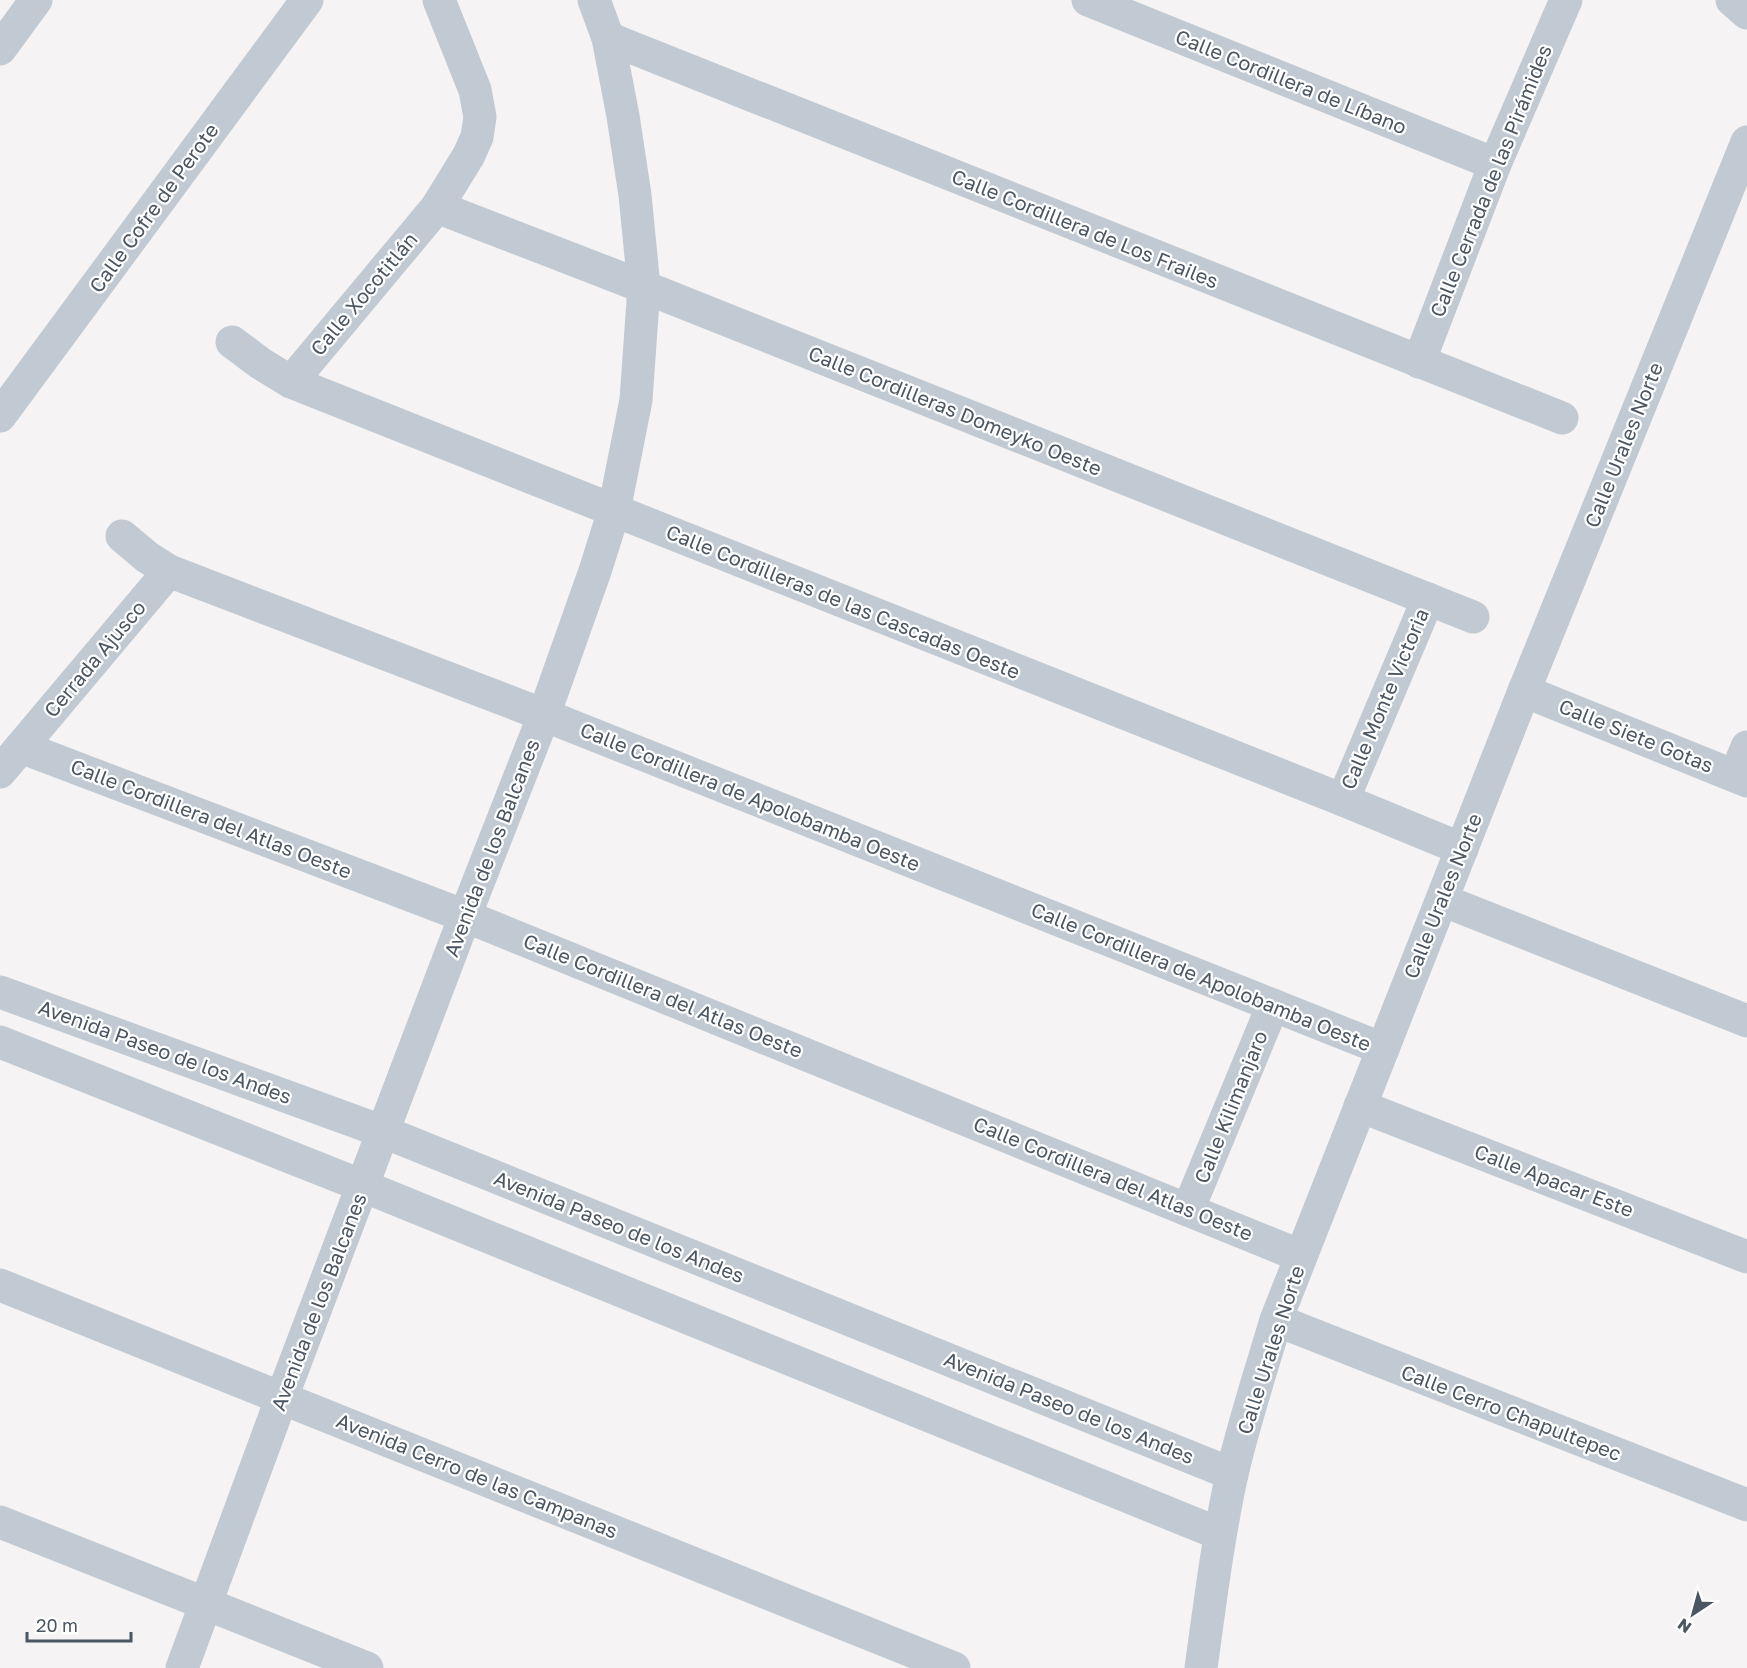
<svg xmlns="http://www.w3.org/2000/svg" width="1747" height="1668" font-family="'Golos Text',sans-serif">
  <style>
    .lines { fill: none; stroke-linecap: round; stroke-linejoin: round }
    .minor { stroke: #c1cad2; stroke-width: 33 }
    .tertiary { stroke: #c1cad2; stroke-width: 33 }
    .labels { text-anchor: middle; stroke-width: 4.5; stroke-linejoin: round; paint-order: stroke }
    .street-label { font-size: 20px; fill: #4a5661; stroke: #fff }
  </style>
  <rect width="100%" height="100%" fill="#f5f3f3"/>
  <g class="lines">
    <g class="minor">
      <path d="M1088 0 1495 164"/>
      <path d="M1732 0 1747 13"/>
      <path d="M608 38 1562 418"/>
      <path d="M0 49 36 0"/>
      <path d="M437 207 644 287 1473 617"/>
      <path d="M232 342 260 363 291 382 1343 800 1462 849"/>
      <path d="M1419 362 1495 164 1566 0"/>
      <path d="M291 382 437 207 469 155 477 137 480 117 475 90 439 0"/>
      <path d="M0 416 307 0"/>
      <path d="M122 536 147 557 169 571 544 715 1383 1049"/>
      <path d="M1524 691 1747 781"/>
      <path d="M21 747 465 916 1301 1256"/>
      <path d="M0 772 169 571"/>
      <path d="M1735 776 1747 747"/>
      <path d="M1343 800 1428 599"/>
      <path d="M1442 900 1747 1021"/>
      <path d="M1360 1106 1747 1257"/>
      <path d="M1188 1210 1273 1005"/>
      <path d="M0 1285 954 1668"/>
      <path d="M1276 1320 1747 1505"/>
      <path d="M0 1522 367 1668"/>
      <path d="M182 1668 282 1397 465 916 544 715 595 571 614 511 636 400 644 287 635 195 623 116 608 38 594 0"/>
      <path d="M1201 1668C1210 1603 1218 1538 1232 1474 1244 1422 1261 1371 1276 1320L1524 691 1747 142"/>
    </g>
    <g class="tertiary">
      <path d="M0 992 384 1132 1232 1474"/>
      <path d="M0 1042 363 1186 1220 1534"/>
    </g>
  </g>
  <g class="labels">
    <g class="street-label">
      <text transform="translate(1291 82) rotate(22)" y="7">Calle Cordillera de Líbano</text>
      <text transform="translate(1491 181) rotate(-68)" y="7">Calle Cerrada de las Pirámides</text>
      <text transform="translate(154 208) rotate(-54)" y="7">Calle Cofre de Perote</text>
      <text transform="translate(1085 229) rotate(22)" y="7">Calle Cordillera de Los Frailes</text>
      <text transform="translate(364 294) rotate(-50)" y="7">Calle Xocotitlán</text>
      <text transform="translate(955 411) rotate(22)" y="7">Calle Cordilleras Domeyko Oeste</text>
      <text transform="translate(1624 445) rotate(-68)" y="7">Calle Urales Norte</text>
      <text transform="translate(843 602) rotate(22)" y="7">Calle Cordilleras de las Cascadas Oeste</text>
      <text transform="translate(95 659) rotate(-50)" y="7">Cerrada Ajusco</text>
      <text transform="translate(1385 699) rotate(-67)" y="7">Calle Monte Victoria</text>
      <text transform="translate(1636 736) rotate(22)" y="7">Calle Siete Gotas</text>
      <text transform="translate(750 797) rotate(22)" y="7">Calle Cordillera de Apolobamba Oeste</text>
      <text transform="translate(211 819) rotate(21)" y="7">Calle Cordillera del Atlas Oeste</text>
      <text transform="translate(492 848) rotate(-69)" y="7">Avenida de los Balcanes</text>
      <text transform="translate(1443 896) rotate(-68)" y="7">Calle Urales Norte</text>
      <text transform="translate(1201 977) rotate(22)" y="7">Calle Cordillera de Apolobamba Oeste</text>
      <text transform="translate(663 996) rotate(22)" y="7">Calle Cordillera del Atlas Oeste</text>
      <text transform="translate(165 1052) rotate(20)" y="7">Avenida Paseo de los Andes</text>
      <text transform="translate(1231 1107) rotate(-68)" y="7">Calle Kilimanjaro</text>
      <text transform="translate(1113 1179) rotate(22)" y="7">Calle Cordillera del Atlas Oeste</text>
      <text transform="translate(1554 1181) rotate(21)" y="7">Calle Apacar Este</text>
      <text transform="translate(619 1227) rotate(22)" y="7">Avenida Paseo de los Andes</text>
      <text transform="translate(319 1302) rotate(-69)" y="7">Avenida de los Balcanes</text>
      <text transform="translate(1271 1350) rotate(-72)" y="7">Calle Urales Norte</text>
      <text transform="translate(1069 1408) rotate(22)" y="7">Avenida Paseo de los Andes</text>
      <text transform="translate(1511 1413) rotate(21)" y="7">Calle Cerro Chapultepec</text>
      <text transform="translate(477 1476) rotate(22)" y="7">Avenida Cerro de las Campanas</text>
    </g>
  </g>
  <g transform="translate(1693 1614) rotate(216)" stroke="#ffffff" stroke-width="4.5" paint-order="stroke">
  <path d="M0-4.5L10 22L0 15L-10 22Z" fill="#4a5661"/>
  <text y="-9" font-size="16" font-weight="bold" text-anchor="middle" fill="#4a5661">N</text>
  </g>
  <path d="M27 1632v9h104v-9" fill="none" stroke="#4a5661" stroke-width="3"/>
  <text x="36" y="1632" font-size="18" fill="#4a5661" stroke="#ffffff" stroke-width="4.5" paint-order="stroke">20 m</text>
</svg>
